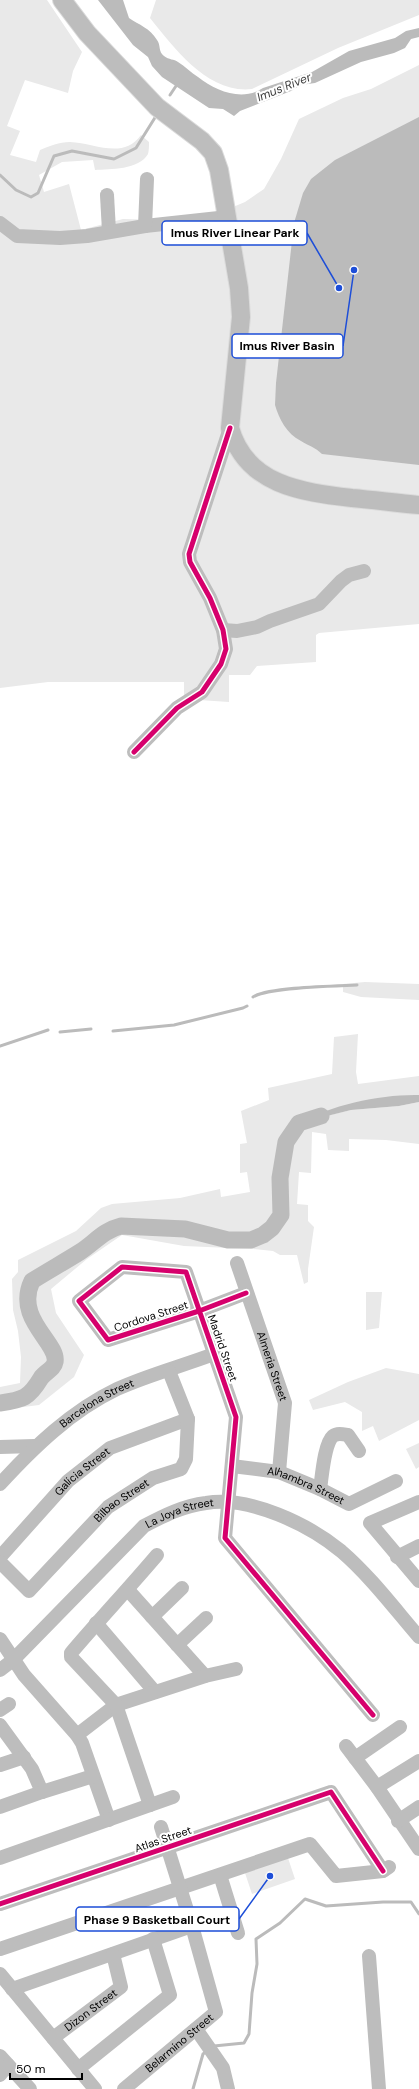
<svg xmlns="http://www.w3.org/2000/svg" width="419" height="2089" font-family="'DM Sans',sans-serif">
  <style>
    .green { fill: #e9e9e9 }
    .water { fill: #bbb }
    .lines { fill: none; stroke-linecap: round; stroke-linejoin: round }
    .stream { stroke: #bbb; stroke-width: 3 }
    .river { stroke: #bbb; stroke-width: 17 }
    .major-casing { stroke: #dbdbdb; stroke-width: 20 }
    .minor { stroke: #bdbdbd; stroke-width: 14 }
    .major { stroke: #bdbdbd; stroke-width: 18 }
    .cycleway-casing { stroke: #fff; stroke-width: 8 }
    .cycleway { stroke: #d6006c; stroke-width: 5 }
    .labels { text-anchor: middle; stroke-width: 4; stroke-linejoin: round; paint-order: stroke }
    .street-label { font-size: 11px; fill: #000; stroke: #fff }
    .water-label { font-size: 12px; font-style: italic; fill: #3f3f3f; stroke: #fff }
    .leader { fill: none; stroke: #1d4ed8; stroke-width: 1.5 }
    .callout-dot { fill: #1d4ed8; stroke: #fff; stroke-width: 1.5 }
    .callout { fill: #fff; stroke: #1d4ed8; stroke-width: 1.5 }
    .callout-label { font-size: 12px; text-anchor: middle; font-weight: bold; fill: #000 }
  </style>
  <rect width="100%" height="100%" fill="#fff"/>
  <g class="green">
    <path d="M0 0H47L82 52 73 71 68 93 25 80 7 126 20 131 10 155 36 162 40 150C50 146 59 142 70 142 95 143 123 160 141 135L149 142C149 145 149 151 148 154 139 170 110 169 95 170L93 160 62 162 39 175 44 192 69 184 81 230 123 219 159 220 221 212 245 202 264 189 281 159 299 119 343 98 371 89 419 65V624L319 633 316 635V662L257 666 250 675H229V702L184 699V682H48L0 688Z"/>
    <path d="M156 0H419V15L338 48 252 89C208 94 175 49 150 18Z"/>
    <path d="M365 982 419 984V1000L361 997 343 992V984Z"/>
    <path d="M358 1034 356 1072 358 1084 419 1076V1095L374 1099 310 1117 301 1122 351 1110 399 1106 419 1102V1144L386 1140 349 1139V1151L328 1150 326 1134 312 1132 311 1173 299 1172 297 1204 308 1205V1221L314 1227 308 1269V1282L304 1284 297 1255H280L273 1251 253 1249 184 1246 122 1235 87 1259 51 1289 56 1313 84 1355 74 1377 39 1405 0 1410V1387L20 1383 21 1357 18 1331 13 1310 12 1279 18 1272V1260L76 1231 101 1208 112 1204 180 1198 220 1189 221 1197 250 1192 247 1172 240 1173V1144L247 1143 241 1111 269 1100 268 1088 332 1074 334 1037Z"/>
    <path d="M366 1292H382L379 1328 366 1330Z"/>
    <path d="M386 1368 419 1374V1420L379 1441 373 1426 362 1431V1412L345 1402 313 1410 309 1400 348 1382Z"/>
    <path d="M419 1443V1467L416 1469 406 1449Z"/>
    <path d="M288 1858 295 1879 252 1894 245 1873Z"/>
  </g>
  <g class="water">
    <path d="M98 0H123L129 18C139 25 150 28 157 40 161 45 158 52 164 56 169 60 174 59 178 62 185 66 191 73 198 77 216 91 242 102 263 88L312 72 349 51 395 38 406 31 419 28V37L411 39 405 48 394 53 361 62 315 83 301 85 291 91 240 111 234 116 223 109 209 108 162 77 152 66 148 57 133 45Z"/>
    <path d="M419 117V465L322 454C315 447 309 446 301 441 287 434 279 419 275 405L276 383 294 223 303 193 311 179 335 160Z"/>
    <path d="M419 1095V1102L399 1106 351 1110 299 1123C331 1105 382 1094 419 1095Z"/>
  </g>
  <g class="lines">
    <g class="stream">
      <path d="M170 95 178 83"/>
      <path d="M0 175 16 190 31 197 38 193 54 156 72 151 114 159 136 148 156 116"/>
      <path d="M253 997C268 987 336 986 357 985"/>
      <path d="M113 1031 174 1025 243 1008 247 1006"/>
      <path d="M60 1032 91 1029"/>
      <path d="M0 1046 48 1030"/>
      <path d="M214 2046 244 2043 249 2034 252 1993 257 1964 256 1939 280 1923 305 1899 326 1906 383 1902H411L419 1914"/>
      <path d="M193 2089 203 2054 207 2051"/>
    </g>
    <path class="river" d="M0 1403C23 1400 29 1398 41 1378 45 1372 54 1369 55 1362 59 1343 14 1319 32 1281 48 1271 64 1262 80 1252 94 1243 104 1230 121 1226L185 1229 228 1240H251L263 1235 272 1228 281 1215 280 1178 286 1142 299 1123 321 1116"/>
    <g class="major-casing">
      <path id="major" d="M62 0 87 33 157 107 202 141 213 153 219 170 239 288 241 317 230 428C246 485 301 492 352 498 374 500 397 503 419 505"/>
    </g>
    <g class="minor">
      <path d="M107 195 109 231"/>
      <path d="M0 223 17 236 60 238 87 236 145 226 228 217"/>
      <path d="M145 226 147 179"/>
      <path d="M223 630 237 631 257 627 270 621 319 604 341 581 349 575 364 571"/>
      <path d="M134 752 177 708 202 692 221 664 226 649 223 630 210 598 190 562 189 554 230 428"/>
      <path id="s1" d="M237 1263 285 1403 279 1472"/>
      <path d="M246 1293 199 1311 108 1340 79 1301 122 1267 186 1272 236 1417 225 1538 373 1715"/>
      <path d="M0 1447 35 1446"/>
      <path id="s2" d="M232 1466 279 1472 320 1489 349 1504 396 1481"/>
      <path id="s3" d="M0 1484C34 1447 71 1411 117 1389 148 1375 182 1366 214 1354"/>
      <path d="M320 1489C322 1477 324 1444 333 1436 337 1433 342 1434 348 1435L359 1451"/>
      <path d="M419 1502 370 1523 419 1581"/>
      <path id="s4" d="M0 1557 68 1481 110 1448 188 1419"/>
      <path d="M397 1557 419 1546"/>
      <path id="s5" d="M0 1562 29 1591 108 1507 153 1478 181 1469 186 1459 188 1419 169 1371"/>
      <path d="M128 1590 205 1676"/>
      <path d="M152 1617 182 1588"/>
      <path d="M96 1623 155 1692"/>
      <path d="M0 1639 24 1675 77 1735 82 1743 109 1820"/>
      <path d="M177 1645 206 1618"/>
      <path id="s6" d="M0 1670 13 1660 144 1526C165 1515 183 1506 206 1503 250 1496 308 1524 341 1551 370 1576 394 1608 419 1637"/>
      <path d="M0 1710 9 1704"/>
      <path d="M0 1725 32 1769 42 1792 0 1807"/>
      <path d="M77 1735 116 1705 205 1676 236 1669"/>
      <path d="M346 1746 377 1787 419 1849"/>
      <path d="M355 1758 400 1727"/>
      <path d="M0 1765 24 1757"/>
      <path d="M377 1787 419 1761"/>
      <path d="M42 1792 93 1776"/>
      <path d="M150 1805 116 1705 71 1657V1653C99 1620 129 1588 157 1555"/>
      <path d="M398 1821 419 1807"/>
      <path d="M0 1858 173 1797"/>
      <path d="M220 1875 238 1933"/>
      <path d="M0 1904 331 1792 383 1871"/>
      <path d="M0 1949 310 1844 336 1876 383 1871 389 1867"/>
      <path d="M369 1956 379 2089"/>
      <path d="M0 1974 95 2089"/>
      <path d="M12 1989 192 1926"/>
      <path d="M196 2029 223 2068 228 2089"/>
      <path id="s7" d="M53 2038 121 1987 113 1954"/>
      <path d="M0 2056 30 2089"/>
      <path d="M78 2069 170 1995 153 1939"/>
      <path d="M0 2075 8 2065"/>
      <path id="s8" d="M124 2089 216 2012 192 1926 161 1827"/>
    </g>
    <use href="#major" class="major"/>
    <g class="cycleway-casing">
      <g id="cycleway">
        <path d="M134 752 177 708 202 692 221 664 226 649 223 630 210 598 190 562 189 554 230 428"/>
        <path d="M246 1293 199 1311 108 1340 79 1301 122 1267 186 1272 236 1417 225 1538 373 1715"/>
        <path d="M0 1904 331 1792 383 1871"/>
      </g>
    </g>
    <use href="#cycleway" class="cycleway"/>
  </g>
  <g class="labels">
    <g class="street-label">
      <text transform="translate(151 1316) rotate(-18)" y="4">Cordova Street</text>
      <text transform="translate(223 1348) rotate(71)" y="4">Madrid Street</text>
      <text dy="4" stroke="none"><textPath href="#s1" startOffset="109">Almeria Street</textPath></text>
      <text dy="4" stroke="none"><textPath href="#s3" startOffset="127">Barcelona Street</textPath></text>
      <text dy="4" stroke="none"><textPath href="#s4" startOffset="119">Galicia Street</textPath></text>
      <text dy="4" stroke="none"><textPath href="#s2" startOffset="77">Alhambra Street</textPath></text>
      <text dy="4" stroke="none"><textPath href="#s5" startOffset="171">Bilbao Street</textPath></text>
      <text dy="4" stroke="none"><textPath href="#s6" startOffset="242">La Joya Street</textPath></text>
      <text transform="translate(163 1839) rotate(-19)" y="4">Atlas Street</text>
      <text dy="4" stroke="none"><textPath href="#s7" startOffset="47">Dizon Street</textPath></text>
      <text dy="4" stroke="none"><textPath href="#s8" startOffset="72">Belarmino Street</textPath></text>
    </g>
    <g class="water-label">
      <text transform="translate(284 87) rotate(-22)" y="4">Imus River</text>
    </g>
  </g>
  <path class="leader" d="M339 288L307 233M354 270L343 346M270 1876L239 1919"/>
  <g class="callout-dot">
    <circle cx="339" cy="288" r="4"/>
    <circle cx="354" cy="270" r="4"/>
    <circle cx="270" cy="1876" r="4"/>
  </g>
  <g class="callout">
    <rect x="162" y="221" width="145" height="24" rx="4"/>
    <rect x="232" y="334" width="111" height="24" rx="4"/>
    <rect x="76" y="1907" width="163" height="24" rx="4"/>
  </g>
  <g class="callout-label">
    <text x="235" y="237">Imus River Linear Park</text>
    <text x="287" y="350">Imus River Basin</text>
    <text x="157" y="1924">Phase 9 Basketball Court</text>
  </g>
  <path d="M10 2073v6h72v-6" fill="none" stroke="#000000" stroke-width="2"/>
  <text x="16" y="2073" font-size="12" fill="#000000" stroke="#ffffff" stroke-width="3" paint-order="stroke">50 m</text>
</svg>
